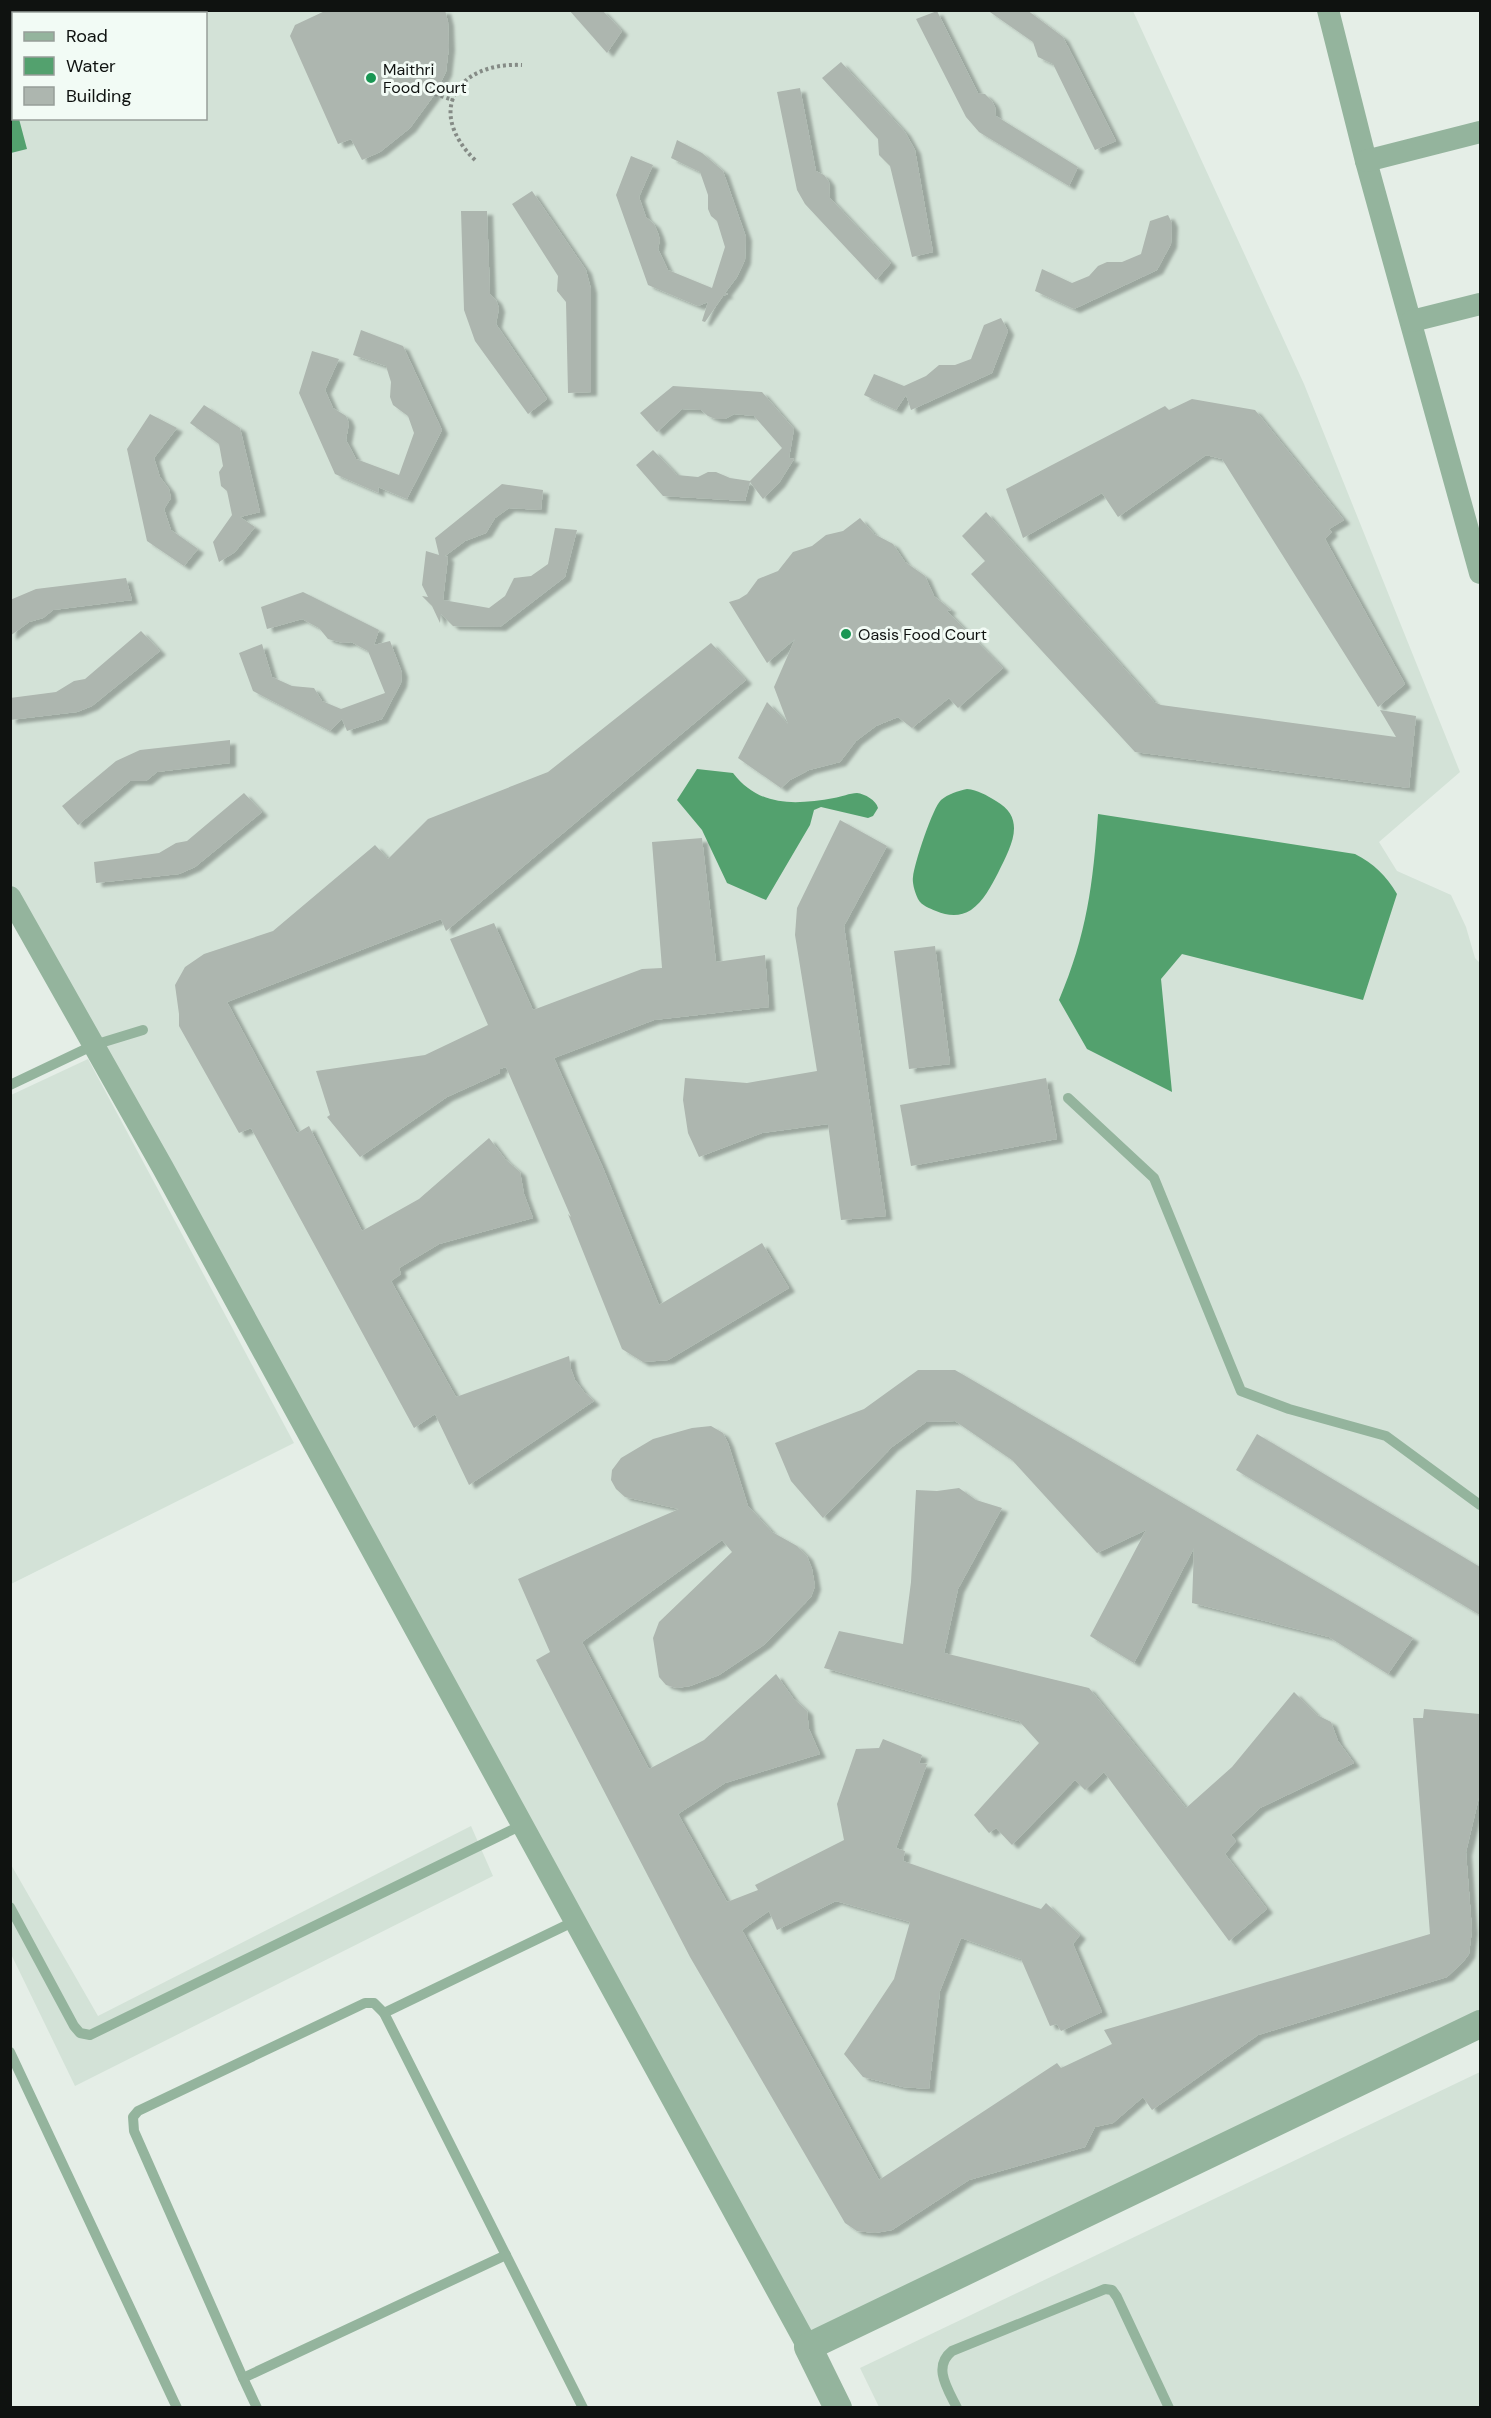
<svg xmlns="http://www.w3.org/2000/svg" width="1491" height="2418" font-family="'DM Sans',sans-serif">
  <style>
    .built { fill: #d3e2d7; fill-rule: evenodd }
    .water { fill: #53a16e }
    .building { fill: #adb6af; filter: url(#shadow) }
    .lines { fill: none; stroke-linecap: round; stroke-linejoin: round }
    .path { stroke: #858b86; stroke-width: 4; stroke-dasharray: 3 3; stroke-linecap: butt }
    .service { stroke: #94b49d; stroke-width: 10 }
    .minor { stroke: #94b49d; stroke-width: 22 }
    .tertiary { stroke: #94b49d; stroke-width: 28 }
    .poi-dot { fill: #199653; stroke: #f2fbf5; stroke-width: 2 }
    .labels { text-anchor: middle; stroke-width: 6; stroke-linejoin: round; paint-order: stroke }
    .poi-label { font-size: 16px; fill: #0f1210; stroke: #f2fbf5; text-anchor: start }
  </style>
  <defs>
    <filter id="shadow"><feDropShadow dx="6" dy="4" stdDeviation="1.5" flood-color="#0004"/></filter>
  </defs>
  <rect width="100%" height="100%" fill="#e5eee7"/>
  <g class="built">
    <path d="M10 11H1133L1304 384 1460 772 1379 842 1397 871 1451 895 1466 927 1475 958 1480 963V2025L810 2334 11 884ZM14 14H206V118H14Z"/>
    <path d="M88 1059 294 1443 11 1584V1095Z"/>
    <path d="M471 1826 493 1876 75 2086 11 1954 10 1863 98 2016Z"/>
    <path d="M1480 2072V2407H879L860 2368Z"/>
  </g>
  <g class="water">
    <path d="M10 85 13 96 14 118 19 119 27 149 11 153Z"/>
    <path d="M697 769 733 773C759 807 795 805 834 798 841 797 850 793 857 793 865 794 876 800 878 808L873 816 868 818 821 807 814 810 810 825 766 900 727 883 702 830 677 800Z"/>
    <path d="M967 789C978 790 986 795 996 801 1028 819 1010 848 998 873 991 886 984 901 971 910 960 917 948 916 936 911 929 908 922 906 918 899 915 893 912 883 913 877 914 864 933 807 941 800 948 794 958 791 967 789Z"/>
    <path d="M1098 814 1355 854C1374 864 1386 875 1397 894L1363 1000 1182 954 1161 979 1172 1092 1087 1049 1059 1000C1087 934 1093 884 1098 814Z"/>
  </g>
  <g class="building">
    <path d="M327 10H445L448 22 449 47 446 72 435 94 410 128 380 152 362 160 351 139 338 144 290 36 295 25Z"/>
    <path d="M569 10H602L622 31 607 53Z"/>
    <path d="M987 10H1027L1063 37 1116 141 1095 150 1053 64 1038 57 1033 42Z"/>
    <path d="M937 11 978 93 985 94 992 101 995 107 996 116 1078 167 1069 186 979 132 966 117 916 19Z"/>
    <path d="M841 62 905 132 915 150 933 252 912 257 890 166 879 155 878 139 822 78Z"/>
    <path d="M800 88 816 171 824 175 829 182 830 198 891 263 876 280 805 204 797 190 777 92Z"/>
    <path d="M677 140 702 153 723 171 746 237 745 260 737 277 725 293 728 294 723 296 705 322 702 321 708 302 698 306 648 285 616 195 631 156 653 165 639 197 646 217 654 224 658 233 660 240 658 249 668 270 712 288 725 247 717 221 711 216 708 209V195L700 172 671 158Z"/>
    <path d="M532 191 586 270 591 289V392L568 393 566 302 557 291 558 276 512 204Z"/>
    <path d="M461 211H487L490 294 496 300 499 308 496 324 547 399 528 414 475 341 464 310Z"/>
    <path d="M1168 215 1172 223 1171 244 1157 270 1074 309 1035 291 1042 269 1072 283 1089 276 1098 266 1107 262H1122L1141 254 1150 221Z"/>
    <path d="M1001 318 1008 331 992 373 911 410 906 395 896 410 864 395 874 374 904 386 926 376 939 365H955L971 359 984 325Z"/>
    <path d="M361 330 403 346 442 430 407 499 378 487 379 493 335 474 299 393 312 351 339 359 325 390 333 408 346 416 349 423 346 440 356 459 399 475 414 433 408 416 393 405 390 397 391 382 386 366 353 355Z"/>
    <path d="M673 386 762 392 794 429 789 458 794 459 779 483 763 499 750 482 745 501 663 496 636 465 653 450 677 475 698 477 708 472H716L730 478 750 481 782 448 754 416 734 414 725 419H716L708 416 701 410 682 409 657 432 640 413Z"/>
    <path d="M1192 399 1255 410 1344 520 1329 529 1332 532 1325 539 1405 684 1378 707 1222 459 1206 455 1118 517 1102 493 1023 538 1006 489 1165 406 1169 410Z"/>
    <path d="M204 405 240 428 260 512 240 517 255 527 235 552 219 562 213 542 232 515 227 491 221 486 219 472 223 466 219 444 190 423Z"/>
    <path d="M150 414 177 428 154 458 160 477 169 489 171 498 164 509 171 530 198 549 184 566 147 541 127 449Z"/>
    <path d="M502 484 543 490 541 510 509 508 495 518 486 533 465 541 445 556 448 557 443 600 489 608 505 596 514 578 531 576 548 564 555 528 577 530 565 577 500 627 453 626 441 614 440 623 432 606 422 596 428 597 422 585 426 551 439 555 435 538Z"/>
    <path d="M986 512 1154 702 1161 705 1396 737 1380 710 1416 716 1409 788 1135 752 971 574 985 561 962 536Z"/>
    <path d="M860 518 874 534 893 544 905 562 925 576 934 596 951 610 947 611 1003 668 958 708 949 698 912 728 898 717 876 726 856 741 840 762 809 770 790 780 781 788 738 758 767 702 788 724 774 687 795 639 767 663 729 602 739 599 747 594 758 579 778 571 793 552 812 546 826 535 843 531Z"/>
    <path d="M126 578 132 600 53 610 43 618 29 622 10 636V600L36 589Z"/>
    <path d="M303 592 379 630 374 645 390 641 402 673 401 683 382 719 347 731 342 719 330 731 253 691 239 653 262 644 272 677 292 686 314 688 322 701 341 709 385 693 368 651 351 642 343 643 328 639 319 628 302 619 267 629 261 607Z"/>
    <path d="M141 631 160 651 92 706 77 712 10 720V698L56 692 74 681 85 679Z"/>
    <path d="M711 643 746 680 446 931 441 919 227 1002 297 1133 309 1126 362 1231 419 1199 489 1138 505 1159 520 1172 524 1194 533 1218 439 1244 399 1268 401 1274 391 1281 456 1397 569 1356 571 1369 575 1380 584 1392 594 1401 469 1485 435 1414 414 1428 251 1128 239 1133 179 1026V1014L175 985 185 967 204 954 273 931 375 845 388 859 428 819 548 772Z"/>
    <path d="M230 740V763L157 772 146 781H130L78 825 62 806 116 761 140 750Z"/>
    <path d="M244 793 262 812 195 867 179 874 96 883 94 862 159 853 176 843 187 841Z"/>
    <path d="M840 820 887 846 844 926 886 1216 841 1220 828 1124 762 1133 699 1157 688 1133 683 1100 685 1078 747 1083 817 1071 795 935 797 908Z"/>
    <path d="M702 838 716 962 765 955 769 1007 654 1020 554 1058 603 1168 659 1305 762 1243 789 1288 668 1360 643 1362 622 1349 568 1214 571 1217 506 1067 500 1069V1073L447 1097 360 1157 327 1117 330 1115 316 1071 425 1055 488 1025 450 939 494 923 533 1010 642 969 662 968 652 842Z"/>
    <path d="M935 946 950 1064 909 1069 894 951Z"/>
    <path d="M1046 1078 1057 1139 911 1166 900 1105Z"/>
    <path d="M918 1370H955L1413 1638 1388 1674 1329 1637 1192 1603 1194 1548 1134 1663 1090 1636 1146 1530 1097 1553 1012 1460 955 1421 926 1422 892 1447 823 1518 791 1481 775 1443 864 1409Z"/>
    <path d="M711 1426 723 1433 728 1443 748 1506 772 1532 797 1546 807 1556 812 1569 815 1586 811 1597 765 1644 719 1675 690 1686 677 1688 666 1685 659 1677 653 1638 659 1622 732 1552 722 1540 582 1642 649 1769 704 1740 776 1674 793 1698 807 1711 809 1729 820 1754 725 1783 678 1814 727 1902 758 1890 755 1885 844 1840 837 1804 856 1749 879 1748 883 1739 922 1755 919 1763 927 1764 896 1848 905 1851 903 1861 1041 1909 1046 1903 1080 1935 1073 1944 1102 2012 1061 2031 1057 2024 1050 2026 1021 1959 961 1938 940 1991 929 2089 903 2087 863 2077 844 2054 894 1979 910 1922 836 1901 777 1930 769 1911 742 1930 879 2180 1057 2063 1061 2068 1112 2044 1104 2030 1430 1934 1413 1718H1423L1424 1709 1480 1714V1793L1466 1852 1472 1930 1469 1954 1463 1962 1447 1977 1258 2035 1152 2110 1143 2097 1113 2123 1095 2127 1085 2147 969 2180 892 2230 875 2233 857 2231 845 2223 690 1957 536 1660 550 1652 518 1579 679 1509 625 1497 616 1489 611 1480 612 1470 621 1458 653 1439 692 1428Z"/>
    <path d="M1257 1434 1480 1567V1615L1236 1470Z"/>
    <path d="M959 1488 976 1500 1002 1508 958 1589 944 1653 1089 1688 1186 1808 1232 1767 1294 1692 1317 1715 1331 1722 1338 1741 1354 1763 1260 1808 1231 1835 1236 1841 1225 1854 1267 1909 1229 1941 1104 1772 1085 1790 1075 1780 1012 1845 996 1828 989 1833 974 1815 1039 1743 1019 1721 824 1668 839 1631 903 1644 911 1582 916 1490 937 1491Z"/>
  </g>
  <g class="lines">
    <g class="path">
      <path d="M435 94 453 100"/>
      <path d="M475 160C425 111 457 62 522 65"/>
    </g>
    <g class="service">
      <path d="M10 1085 94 1045 143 1030"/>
      <path d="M1068 1098 1154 1178 1241 1391 1289 1409 1386 1436 1480 1505"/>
      <path d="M10 1907 74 2026 80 2033 90 2035 522 1825"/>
      <path d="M384 2013 575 1921"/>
      <path d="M10 2052 177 2408"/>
      <path d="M243 2378 134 2131 133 2117 138 2111 365 2003H374L384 2013 583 2408"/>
      <path d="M257 2408 243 2378 506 2255"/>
      <path d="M957 2408C948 2389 932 2367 952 2351L1105 2289 1112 2290 1117 2297 1169 2408"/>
    </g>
    <g class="minor">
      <path d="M1328 10 1366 161 1480 573"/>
      <path d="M1366 161 1480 132"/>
      <path d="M1412 321 1480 304"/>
      <path d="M10 897 163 1168 808 2347"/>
    </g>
    <path class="tertiary" d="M838 2408 808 2347 1480 2024"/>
  </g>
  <g class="poi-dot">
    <circle cx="371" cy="78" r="6"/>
    <circle cx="846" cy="634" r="6"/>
  </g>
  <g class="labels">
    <g class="poi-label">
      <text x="383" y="75">Maithri<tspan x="383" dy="18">Food Court</tspan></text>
      <text x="858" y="640">Oasis Food Court</text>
    </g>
  </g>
  <rect width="1491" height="2418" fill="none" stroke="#0f1210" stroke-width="24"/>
  <rect x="12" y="12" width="195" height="108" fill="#f2fbf5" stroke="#979e99" stroke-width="1.5"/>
  <rect x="24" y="32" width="30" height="9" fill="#94b49d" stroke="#979e99" stroke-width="1.5"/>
  <text x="66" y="42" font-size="18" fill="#0f1210">Road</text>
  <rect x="24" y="57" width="30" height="18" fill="#53a16e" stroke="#979e99" stroke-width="1.5"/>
  <text x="66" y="72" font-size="18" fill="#0f1210">Water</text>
  <rect x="24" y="87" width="30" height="18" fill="#adb6af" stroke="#979e99" stroke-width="1.5"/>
  <text x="66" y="102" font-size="18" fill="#0f1210">Building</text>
</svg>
